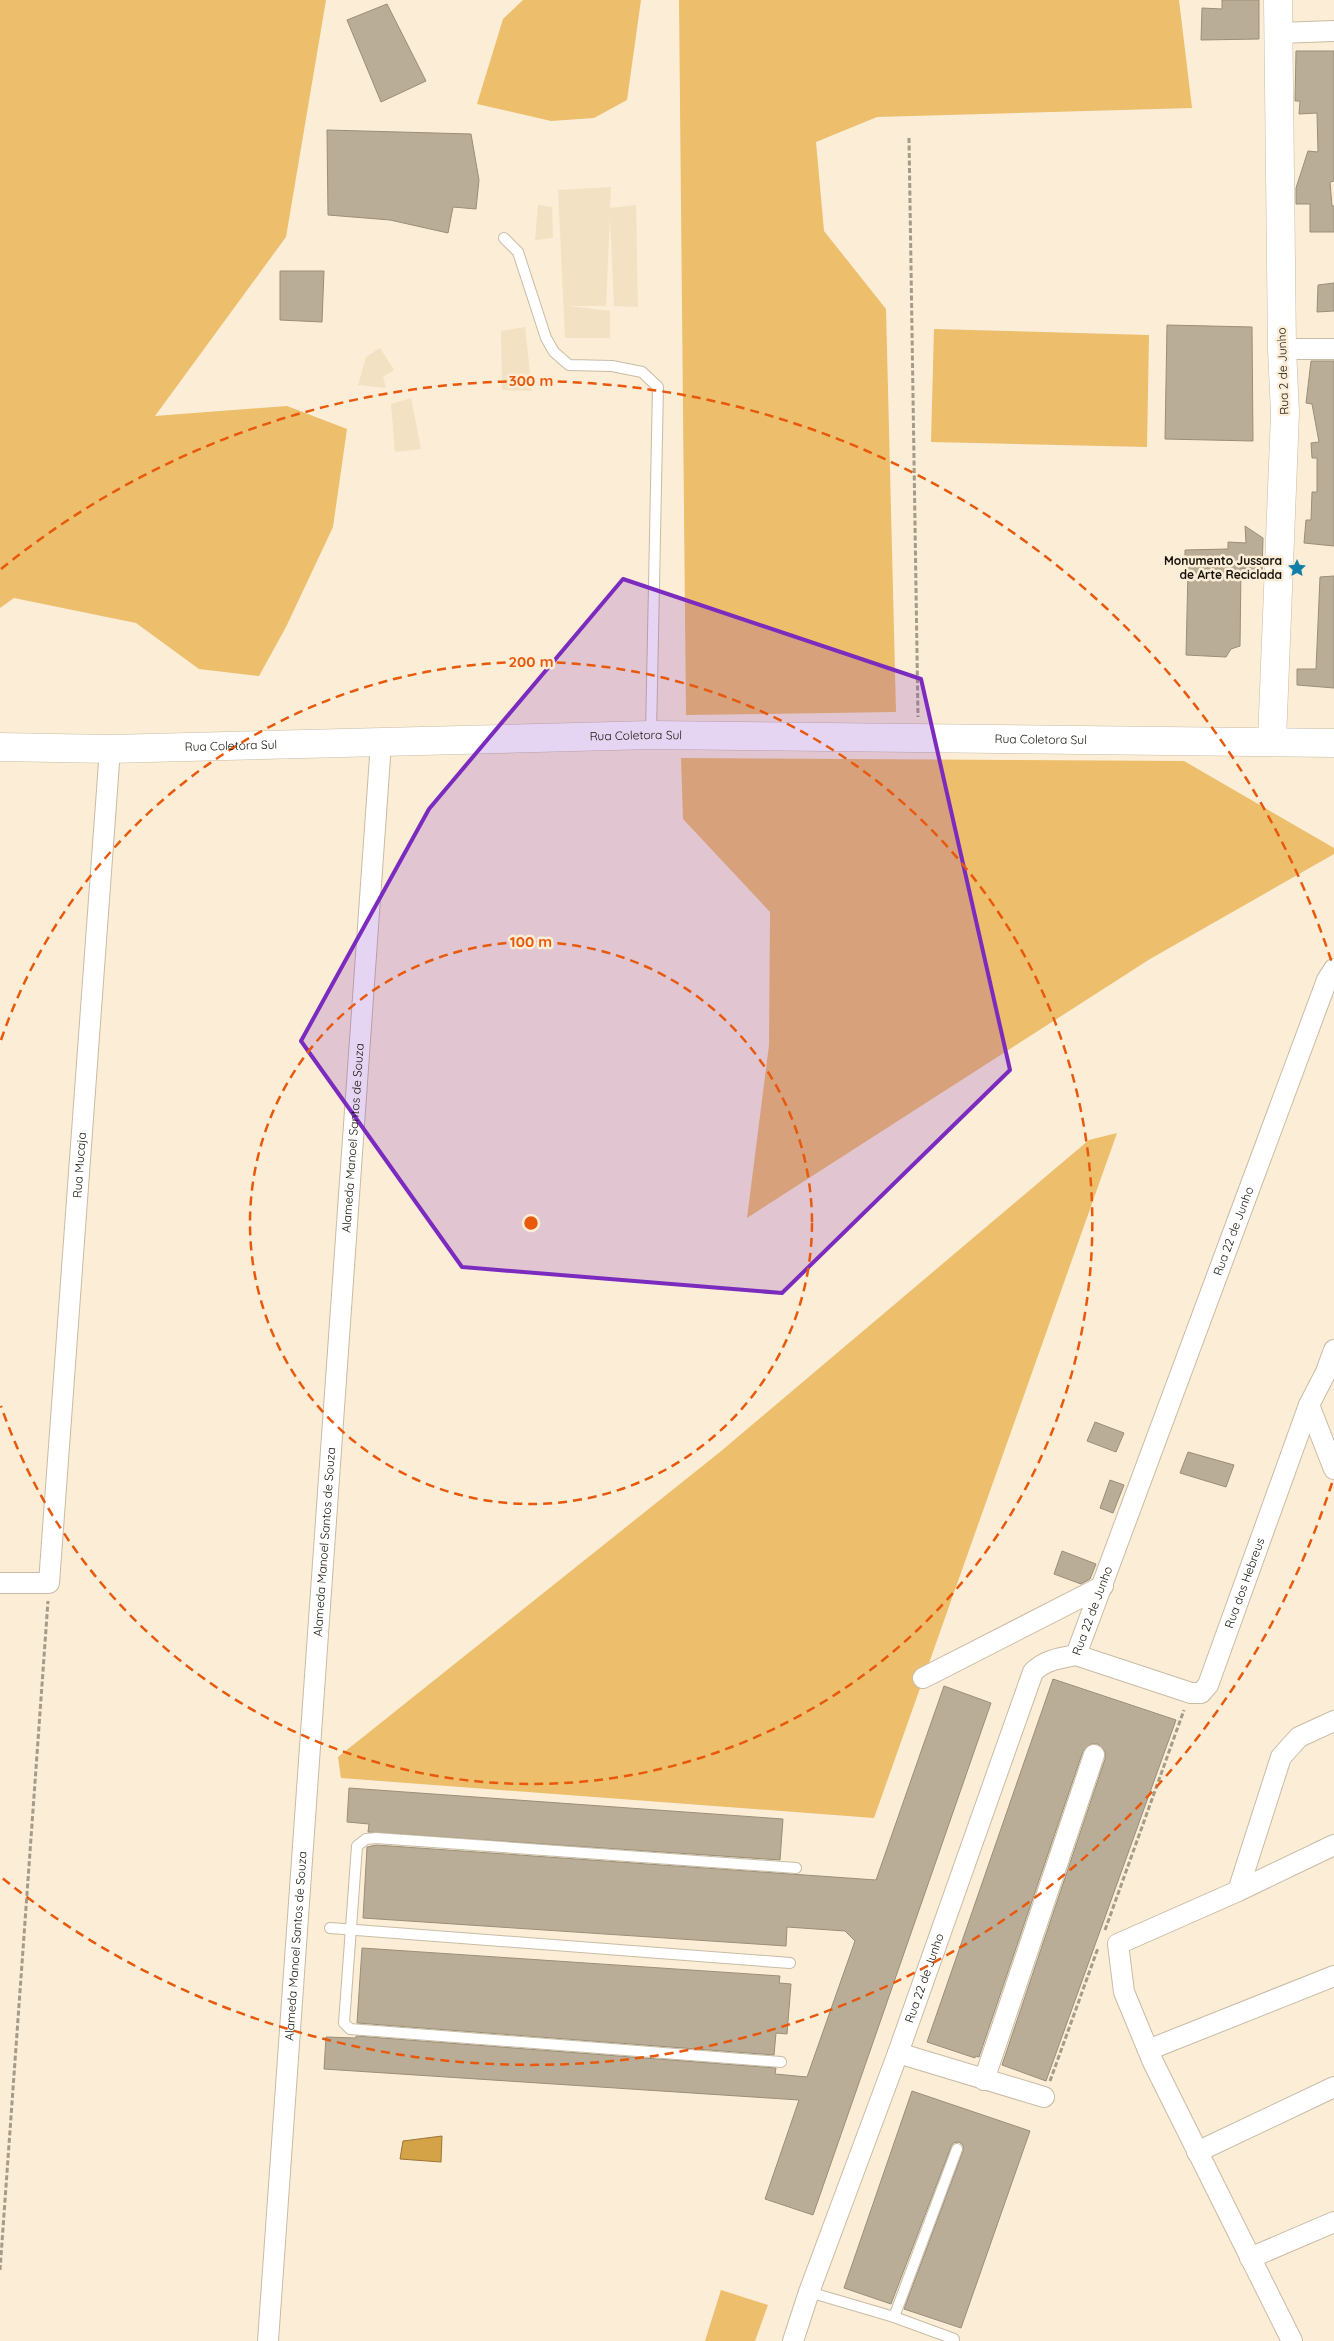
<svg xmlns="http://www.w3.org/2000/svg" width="1334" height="2341" font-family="Quicksand,sans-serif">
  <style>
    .built { fill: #f3e1c3 }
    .green { fill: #edbe6b }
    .water { fill: #d4a247; stroke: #9b7634 }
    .building { fill: #baad97; stroke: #9b8e79 }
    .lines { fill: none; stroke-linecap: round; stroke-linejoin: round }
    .lane-casing { stroke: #c9bba5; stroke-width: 12 }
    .street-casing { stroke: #c9bba5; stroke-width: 22 }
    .secondary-casing { stroke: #c9bba5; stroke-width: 29 }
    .path { stroke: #a59b89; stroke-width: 3; stroke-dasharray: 5 2.5; stroke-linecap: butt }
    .lane { stroke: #fff; stroke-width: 10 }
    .street { stroke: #fff; stroke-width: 20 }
    .secondary { stroke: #fff; stroke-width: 28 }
    .marked { fill: #7b2cbf; fill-opacity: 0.2; stroke: #7b2cbf; stroke-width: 4; stroke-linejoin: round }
    .ring { fill: none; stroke: #e8590c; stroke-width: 2.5; stroke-dasharray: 9 6 }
    .labels { text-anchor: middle; stroke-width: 5; stroke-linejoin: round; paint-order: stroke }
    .street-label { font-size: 12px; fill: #151109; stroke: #fbedd6 }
    .poi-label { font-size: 12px; font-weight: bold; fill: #151109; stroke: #fbedd6; text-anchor: end }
    .centre { fill: #e8590c; stroke: #fbedd6; stroke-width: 2.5 }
    .ring-label { font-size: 15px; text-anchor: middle; font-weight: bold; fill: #e8590c; stroke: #fbedd6; stroke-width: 5; stroke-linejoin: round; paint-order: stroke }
  </style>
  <rect width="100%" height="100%" fill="#fbedd6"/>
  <g class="built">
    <path d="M611 187 610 208 636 205 638 307 614 306 610 217 606 306H569L610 311V338H565L558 190Z"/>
    <path d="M538 205 552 207 553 238 535 240Z"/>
    <path d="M525 327 532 391 502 390 501 331Z"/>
    <path d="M380 348 394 370 383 377 386 388 358 385 366 357Z"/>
    <path d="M411 398 421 449 395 452 391 404Z"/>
  </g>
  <g class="green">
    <path d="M0 0H326L286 237 155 416 287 406 347 429 333 527 286 627 259 676 199 669 136 623 14 598 0 608Z"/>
    <path d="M523 0H641L627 100 594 118 551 121 477 104 503 19Z"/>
    <path d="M679 0H1179L1192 108 877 117 816 142 824 231 886 309 896 712 686 715Z"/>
    <path d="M934 329 1149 335 1147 447 931 442Z"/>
    <path d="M681 758 1184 761 1334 848V854L1150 959 747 1218 769 1045 770 912 683 819Z"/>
    <path d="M1117 1133 874 1818 341 1778 338 1757 720 1452 1089 1140Z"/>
    <path d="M721 2290 768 2305 755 2341H705Z"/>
  </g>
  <path class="water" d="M442 2136 441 2162 400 2159 403 2141Z"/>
  <g class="building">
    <path d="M1222 0H1259V39L1201 40 1202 8 1222 9Z"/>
    <path d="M387 4 426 81 381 102 347 20Z"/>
    <path d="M1296 51H1334V181L1330 182 1332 206H1334V232H1310V204H1296V188L1308 151 1318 152 1317 113 1299 114 1300 101H1295Z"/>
    <path d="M327 130 471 134 479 180 476 209 453 207 448 233 390 220 328 215Z"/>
    <path d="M280 271H324L322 322 280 320Z"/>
    <path d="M1334 283V311L1317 312 1318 285Z"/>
    <path d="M1167 325 1252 327 1253 441 1165 439Z"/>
    <path d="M1311 361H1334V546L1304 543 1306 520H1311L1312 492H1317V458H1312L1311 443 1319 442 1312 404 1306 403Z"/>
    <path d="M1245 526 1263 538 1262 573 1241 568 1240 646 1231 649 1226 657 1186 655 1188 571 1185 570V550L1228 549V542L1246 543Z"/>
    <path d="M1334 576V688L1297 685V669H1316L1320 577Z"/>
    <path d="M1095 1422 1124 1433 1116 1452 1087 1441Z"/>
    <path d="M1188 1452 1234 1465 1226 1487 1180 1473Z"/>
    <path d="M1110 1480 1124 1485 1113 1513 1100 1508Z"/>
    <path d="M1062 1551 1096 1564 1090 1579 1081 1584 1054 1574Z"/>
    <path d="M1053 1679 1176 1720 1046 2081 1002 2065 1105 1759V1752L1098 1744H1091L1083 1751 979 2057 975 2056V2058L927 2042Z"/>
    <path d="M944 1686 991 1703 813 2215 765 2199 799 2100 324 2069 326 2037 356 2038V2036L776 2068 775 2074 807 2077 855 1941 845 1931 787 1927 786 1946 363 1918 367 1847 376 1845 876 1880Z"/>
    <path d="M349 1788 783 1819 780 1860 368 1832 369 1824 347 1822Z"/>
    <path d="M362 1948 780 1976 779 1983 791 1984 787 2034 776 2033 774 2055 357 2023Z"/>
    <path d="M912 2091 1030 2131 961 2328 904 2309 963 2151V2145L959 2142 953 2143 951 2147 891 2304 844 2288Z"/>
  </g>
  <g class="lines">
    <g class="lane-casing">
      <g id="lane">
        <path d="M504 238 518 252 546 338 554 352 569 365 612 366 642 372 658 387 651 734"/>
        <path d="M330 1928 790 1963"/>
        <path d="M781 2062 350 2029 344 2023 357 1846 366 1839 376 1838 796 1868"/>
        <path d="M809 2292 894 2317 954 2339"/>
        <path d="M894 2317 957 2149"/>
      </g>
    </g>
    <g class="street-casing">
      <g id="street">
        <path d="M1278 33 1334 31"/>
        <path d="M1282 349H1334"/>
        <path d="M1309 1405 1334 1469"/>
        <path id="s1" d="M0 1583H49L110 749"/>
        <path id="s2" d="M1076 1655 1191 1693H1201L1208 1685 1309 1405 1326 1372 1334 1350"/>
        <path d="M923 1678 1103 1586"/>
        <path d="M1238 1891 1281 1757 1299 1737 1334 1721"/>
        <path d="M1148 2050 1334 1976"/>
        <path d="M898 2053 1044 2097"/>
        <path d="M984 2080 1094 1755"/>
        <path d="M1197 2152 1334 2087"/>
        <path d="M1250 2258 1334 2222"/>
        <path id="s3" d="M268 2341 381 743"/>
        <path id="s4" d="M793 2341 809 2292 898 2053 1033 1672C1045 1660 1060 1658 1076 1655L1327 980 1334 969"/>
        <path d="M1292 2341 1153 2062 1124 1992 1118 1944 1238 1891 1334 1845"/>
      </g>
    </g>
    <g class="secondary-casing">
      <g id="secondary">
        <path d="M1272 741 1285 413 1282 349 1278 0"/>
        <path id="s5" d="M0 747 110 749 651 735 1334 743"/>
      </g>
    </g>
    <g class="path">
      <path d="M909 138 918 717"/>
      <path d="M1105 1930 1184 1710"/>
      <path d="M1050 2081 1098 1948"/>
      <path d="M0 2270 48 1601"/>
    </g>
    <use href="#lane" class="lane"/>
    <use href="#street" class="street"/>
    <use href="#secondary" class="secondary"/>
  </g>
  <path class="marked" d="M623 579 921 679 1010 1070 782 1293 462 1267 301 1041 429 809Z"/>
  <g class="ring">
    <circle cx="531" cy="1223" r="281"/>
    <path d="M1 1040A561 561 0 1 1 1 1406"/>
    <path d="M1332 1483A842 842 0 0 1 1 1877M1 569A842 842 0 0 1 1332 963"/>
  </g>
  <defs>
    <g id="sight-bare" transform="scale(1.5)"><path d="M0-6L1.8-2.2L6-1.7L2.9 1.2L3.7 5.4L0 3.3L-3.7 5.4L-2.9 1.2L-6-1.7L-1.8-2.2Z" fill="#107fa8" stroke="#fbedd6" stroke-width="2.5" paint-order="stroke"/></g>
  </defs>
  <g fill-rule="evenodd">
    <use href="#sight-bare" x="1297" y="568"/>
  </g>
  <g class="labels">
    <g class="street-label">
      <text transform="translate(1283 371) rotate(-92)" y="4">Rua 2 de Junho</text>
      <text dy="4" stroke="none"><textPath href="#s5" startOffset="636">Rua Coletora Sul</textPath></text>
      <text dy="4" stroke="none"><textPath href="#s5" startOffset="1041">Rua Coletora Sul</textPath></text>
      <text dy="4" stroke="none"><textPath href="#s5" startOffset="231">Rua Coletora Sul</textPath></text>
      <text dy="4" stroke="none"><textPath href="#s3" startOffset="1206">Alameda Manoel Santos de Souza</textPath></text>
      <text dy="4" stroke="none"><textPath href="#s1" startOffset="468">Rua Mucaja</textPath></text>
      <text dy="4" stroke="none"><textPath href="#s4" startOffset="1210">Rua 22 de Junho</textPath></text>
      <text dy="4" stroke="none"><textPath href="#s3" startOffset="801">Alameda Manoel Santos de Souza</textPath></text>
      <text dy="4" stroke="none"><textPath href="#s2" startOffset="250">Rua dos Hebreus</textPath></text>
      <text dy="4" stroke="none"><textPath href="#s4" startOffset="805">Rua 22 de Junho</textPath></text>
      <text dy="4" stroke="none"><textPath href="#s3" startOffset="396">Alameda Manoel Santos de Souza</textPath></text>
      <text dy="4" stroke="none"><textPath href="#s4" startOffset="386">Rua 22 de Junho</textPath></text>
    </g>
    <g class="poi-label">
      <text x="1282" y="565">Monumento Jussara<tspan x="1282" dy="14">de Arte Reciclada</tspan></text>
    </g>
  </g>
  <circle cx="531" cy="1223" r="8" class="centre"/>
  <g class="ring-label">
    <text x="531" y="386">300 m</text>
    <text x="531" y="667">200 m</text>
    <text x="531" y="947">100 m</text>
  </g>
</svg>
